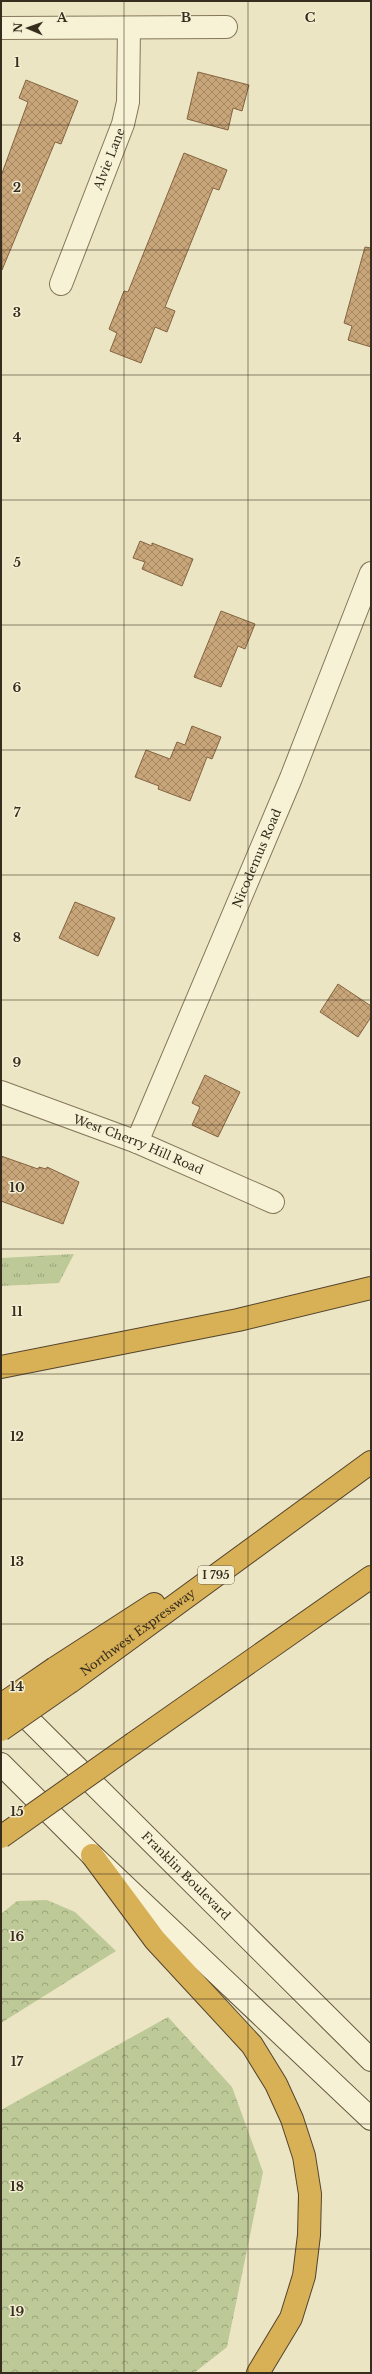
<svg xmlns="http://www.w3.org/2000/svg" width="372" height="2374" font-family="'Libre Baskerville',serif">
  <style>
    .forest { fill: url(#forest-crowns) }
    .park { fill: url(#park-tufts) }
    .building { fill: url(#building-cross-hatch); stroke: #836441 }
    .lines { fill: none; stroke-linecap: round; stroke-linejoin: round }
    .minor-casing { stroke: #85775a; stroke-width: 24 }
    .secondary-casing { stroke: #67583e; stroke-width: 24 }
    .motorway-casing { stroke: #53442e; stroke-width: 24 }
    .minor { stroke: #f7f2d5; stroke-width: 22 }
    .secondary { stroke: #f7f2d5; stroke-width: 22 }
    .motorway { stroke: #d8b056; stroke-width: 22 }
    .motorway-bridge-casing { stroke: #53442e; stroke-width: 24; stroke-linecap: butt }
    .motorway-bridge { stroke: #d8b056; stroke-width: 22 }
    .grid { fill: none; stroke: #362d1e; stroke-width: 1; stroke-opacity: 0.55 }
    .labels { text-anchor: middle; stroke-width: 3; stroke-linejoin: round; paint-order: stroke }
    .shield { fill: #f4eed2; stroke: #6f6754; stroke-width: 1 }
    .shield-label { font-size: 11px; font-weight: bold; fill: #362d1e }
    .street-label { font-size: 12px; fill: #362d1e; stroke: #f4eed2 }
    .grid-label { font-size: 13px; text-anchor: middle; font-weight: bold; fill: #362d1e; stroke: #f4eed2; stroke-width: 3; stroke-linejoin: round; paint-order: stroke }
  </style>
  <defs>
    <pattern id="forest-crowns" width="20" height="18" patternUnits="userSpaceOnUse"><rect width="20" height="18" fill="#bdca97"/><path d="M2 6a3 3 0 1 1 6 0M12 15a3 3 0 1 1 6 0" fill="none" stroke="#9aa47b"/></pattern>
    <pattern id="park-tufts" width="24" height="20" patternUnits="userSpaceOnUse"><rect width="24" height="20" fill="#bdca97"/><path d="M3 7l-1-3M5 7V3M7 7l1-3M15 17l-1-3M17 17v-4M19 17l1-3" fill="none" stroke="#9aa47b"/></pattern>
    <pattern id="building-cross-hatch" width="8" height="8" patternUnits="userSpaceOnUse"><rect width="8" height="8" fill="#c9a57a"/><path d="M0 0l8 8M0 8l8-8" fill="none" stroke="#a48763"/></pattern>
  </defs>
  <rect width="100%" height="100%" fill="#ece5c3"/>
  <g class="forest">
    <path d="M47 1900 75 1912 116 1951 1 2023V1914L17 1901Z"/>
    <path d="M168 2017 232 2087 263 2172 227 2347 194 2373H1V2110Z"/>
  </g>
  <path class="park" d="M74 1254 59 1283 1 1286V1258Z"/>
  <g class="building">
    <path d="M198 72 249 85 242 111 233 108 228 130 187 119Z"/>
    <path d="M26 80 78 101 61 144 55 142 2 270 1 176 28 102 19 98Z"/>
    <path d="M184 153 227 170 219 190 213 188 165 307 175 311 167 332 155 327 141 363 110 351 117 333 109 329 124 291 128 292Z"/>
    <path d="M365 247 371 248V347L348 340 352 326 344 323Z"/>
    <path d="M140 541 152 546V543L193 559 182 586 142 569 145 562 133 558Z"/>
    <path d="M221 611 255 624 245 649 238 646 221 687 194 677Z"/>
    <path d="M192 726 221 737 212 759 207 757 190 801 158 789 159 786 135 777 146 750 170 759 177 742 185 745Z"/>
    <path d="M75 902 115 918 98 956 59 938Z"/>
    <path d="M338 984 371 1006V1017L358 1037 320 1012Z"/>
    <path d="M205 1075 240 1092 218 1137 192 1125 200 1107 192 1103Z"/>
    <path d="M1 1156 38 1169 39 1167 46 1169 47 1167 79 1182 63 1224 1 1201Z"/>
  </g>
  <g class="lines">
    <g class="minor-casing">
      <g id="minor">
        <path d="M1 28 226 27"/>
        <path id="s1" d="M61 284 123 124 128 102 129 28"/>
        <path id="s2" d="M1 1092 137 1142 273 1202"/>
        <path id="s3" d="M137 1142 291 778 371 573"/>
      </g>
    </g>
    <g class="secondary-casing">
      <g id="secondary">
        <path id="s4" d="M10 1701 371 2060"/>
        <path d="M1 1764 92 1855 371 2119"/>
      </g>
    </g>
    <g class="motorway-casing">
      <g id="motorway">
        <path d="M1 1367 238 1320 371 1288"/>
        <path d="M55 1668 154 1604"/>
        <path id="s5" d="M70 1682 371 1462"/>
        <path d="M134 1743 371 1577"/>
        <path d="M92 1855 155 1940 252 2045 276 2084 292 2119 304 2156 310 2194 309 2235 304 2276 291 2318 258 2373"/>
      </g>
    </g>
    <use href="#minor" class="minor"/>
    <use href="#secondary" class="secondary"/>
    <use href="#motorway" class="motorway"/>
    <g class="motorway-bridge-casing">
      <g id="motorway-bridge">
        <path d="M1 1705 55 1668"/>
        <path d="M1 1730 70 1682"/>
        <path d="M1 1837 134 1743"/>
      </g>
    </g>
    <use href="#motorway-bridge" class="motorway-bridge"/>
  </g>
  <path class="grid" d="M124 1V2373M248 1V2373M1 125H371M1 250H371M1 375H371M1 500H371M1 625H371M1 750H371M1 875H371M1 1000H371M1 1125H371M1 1249H371M1 1374H371M1 1499H371M1 1624H371M1 1749H371M1 1874H371M1 1999H371M1 2124H371M1 2249H371"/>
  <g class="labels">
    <rect class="shield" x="198" y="1566" width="36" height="18" rx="3"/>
    <g class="shield-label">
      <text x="216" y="1579">I 795</text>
    </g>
    <g class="street-label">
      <text dy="4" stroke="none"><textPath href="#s1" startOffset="134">Alvie Lane</textPath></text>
      <text dy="4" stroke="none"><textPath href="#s3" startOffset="308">Nicodemus Road</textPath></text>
      <text dy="4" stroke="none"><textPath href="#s2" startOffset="147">West Cherry Hill Road</textPath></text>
      <text dy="4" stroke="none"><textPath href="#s5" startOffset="84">Northwest Expressway</textPath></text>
      <text dy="4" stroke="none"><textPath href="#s4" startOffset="248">Franklin Boulevard</textPath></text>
    </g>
  </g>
  <g class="grid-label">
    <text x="62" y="22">A</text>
    <text x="186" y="22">B</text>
    <text x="310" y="22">C</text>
    <text x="17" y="67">1</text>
    <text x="17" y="192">2</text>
    <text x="17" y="317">3</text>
    <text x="17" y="442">4</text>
    <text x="17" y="567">5</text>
    <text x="17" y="692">6</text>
    <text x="17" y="817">7</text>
    <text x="17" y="942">8</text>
    <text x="17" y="1067">9</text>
    <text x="17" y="1192">10</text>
    <text x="17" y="1316">11</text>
    <text x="17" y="1441">12</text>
    <text x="17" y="1566">13</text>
    <text x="17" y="1691">14</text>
    <text x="17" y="1816">15</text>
    <text x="17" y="1941">16</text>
    <text x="17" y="2066">17</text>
    <text x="17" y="2191">18</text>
    <text x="17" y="2316">19</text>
  </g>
  <rect width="372" height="2374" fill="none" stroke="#362d1e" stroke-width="4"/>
  <g transform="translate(28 28) rotate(272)" stroke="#f4eed2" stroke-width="3" paint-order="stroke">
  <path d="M0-3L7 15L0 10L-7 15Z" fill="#362d1e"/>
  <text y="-6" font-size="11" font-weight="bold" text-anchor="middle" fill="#362d1e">N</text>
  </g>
</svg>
